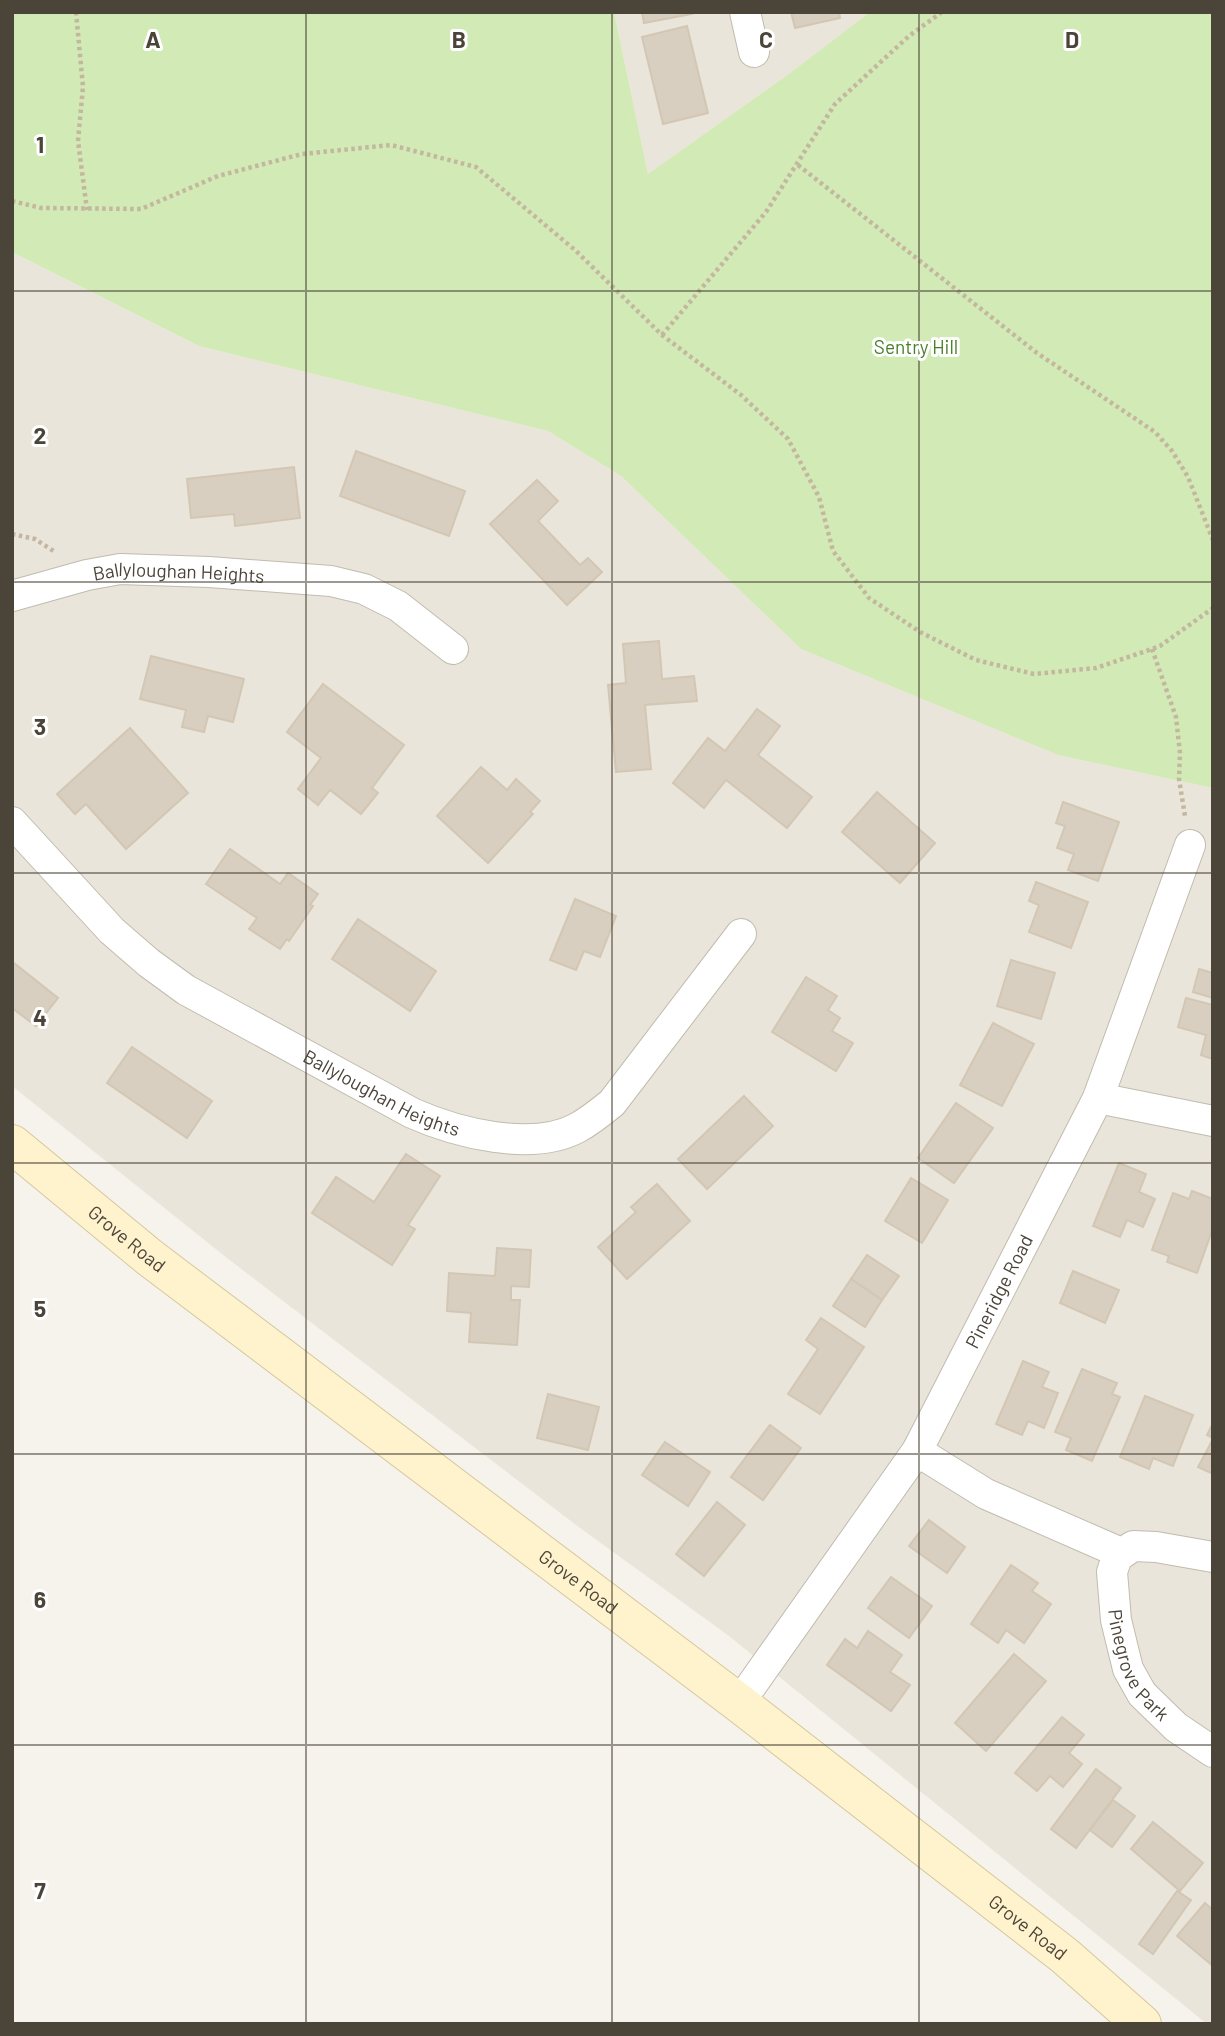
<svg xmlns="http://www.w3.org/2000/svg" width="1225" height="2036" font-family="Barlow,sans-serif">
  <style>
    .residential { fill: #eae5da }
    .green { fill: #d2eab5 }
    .building { fill: #d8cfc1; stroke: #d3c7b4; stroke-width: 2 }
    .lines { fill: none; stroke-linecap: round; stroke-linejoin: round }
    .street-casing { stroke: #c2bbae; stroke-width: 32 }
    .secondary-casing { stroke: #d6c79b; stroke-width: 40 }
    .path { stroke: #c4b79f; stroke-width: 4.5; stroke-dasharray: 3.5 3.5; stroke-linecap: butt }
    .street { stroke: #fff; stroke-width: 30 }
    .secondary { stroke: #fff3cd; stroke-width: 38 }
    .grid { fill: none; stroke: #4b4439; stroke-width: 2; stroke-opacity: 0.55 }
    .labels { text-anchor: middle; stroke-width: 6; stroke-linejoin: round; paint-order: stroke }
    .park-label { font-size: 19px; fill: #4a7f2a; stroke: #fff }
    .street-label { font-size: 19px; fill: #4b4439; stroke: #fff }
    .grid-label { font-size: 23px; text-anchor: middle; font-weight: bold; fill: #4b4439; stroke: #fff; stroke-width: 6; stroke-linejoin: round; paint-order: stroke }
  </style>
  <rect width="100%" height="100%" fill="#f6f3ec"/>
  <g class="residential">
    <path d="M614 12H870L786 76 648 174Z"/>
    <path d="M12 252 199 346 548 431 621 476 801 649 1058 755 1213 788V2024H1207L729 1636 576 1525 227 1258 12 1086Z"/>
  </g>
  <path class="green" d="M12 12H614L648 174 786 76 870 12H1213V788L1058 755 801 649 621 476 548 431 199 346 12 252Z"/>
  <g class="building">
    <path d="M642 12H692V14L644 23Z"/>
    <path d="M791 12H839L840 18 795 28Z"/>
    <path d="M687 26 708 113 663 124 642 37Z"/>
    <path d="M356 451 465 491 449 536 340 496Z"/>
    <path d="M294 467 300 518 235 526 234 514 191 518 187 479Z"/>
    <path d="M537 480 558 501 538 521 580 565 588 558 602 572 567 605 490 524Z"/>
    <path d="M659 641 662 679 694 676 697 701 645 705 651 769 616 772 608 685 626 683 623 644Z"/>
    <path d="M151 656 244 679 233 722 208 716 204 732 182 727 186 710 140 699Z"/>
    <path d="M323 684 404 745 372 788 378 793 361 814 330 790 318 805 298 789 321 758 287 732Z"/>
    <path d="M757 709 780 726 758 755 812 797 787 828 726 780 704 808 673 783 708 738 725 751Z"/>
    <path d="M130 728 188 793 126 849 86 804 75 814 57 794Z"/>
    <path d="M481 767 507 790 516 779 540 801 530 812 533 814 488 863 437 816Z"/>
    <path d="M877 792 935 843 900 883 842 832Z"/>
    <path d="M1063 802 1119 822 1098 881 1068 870 1074 854 1057 848 1065 826 1056 823Z"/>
    <path d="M230 849 280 884 288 873 318 894 310 905 313 906 289 941 287 939 280 949 249 929 257 918 206 884Z"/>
    <path d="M1036 882 1088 902 1071 948 1029 932 1039 905 1029 901Z"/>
    <path d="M575 899 616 916 600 957 584 951 576 970 550 960Z"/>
    <path d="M358 919 436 971 410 1011 332 959Z"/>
    <path d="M1011 960 1055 973 1041 1019 997 1006Z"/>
    <path d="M14 963 58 998 36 1026 12 1008V965Z"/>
    <path d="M1199 969 1213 973V998L1193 992Z"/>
    <path d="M806 977 837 996 828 1010 840 1018 832 1031 853 1043 836 1071 772 1032Z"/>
    <path d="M1186 998 1213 1005V1059L1201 1055 1206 1035 1178 1027Z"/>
    <path d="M993 1023 1034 1044 1002 1106 960 1085Z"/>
    <path d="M132 1047 212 1101 187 1138 107 1083Z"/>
    <path d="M744 1096 773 1126 707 1189 678 1159Z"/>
    <path d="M956 1103 993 1128 954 1183 918 1158Z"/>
    <path d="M406 1154 440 1176 408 1225 415 1229 392 1265 312 1213 336 1177 374 1202Z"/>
    <path d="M1119 1163 1146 1174 1139 1192 1155 1199 1143 1227 1127 1220 1120 1237 1093 1226Z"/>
    <path d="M911 1178 948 1200 922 1243 885 1221Z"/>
    <path d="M657 1184 690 1221 627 1279 598 1247 636 1212 631 1207Z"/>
    <path d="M1192 1191 1213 1199V1228L1197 1273 1167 1262 1169 1256 1152 1250 1173 1193 1189 1199Z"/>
    <path d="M497 1248 531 1250 529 1287 511 1286V1300H520L517 1345 469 1342 471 1313 447 1311 449 1273 495 1276Z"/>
    <path d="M867 1255 899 1276 882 1300 851 1279Z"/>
    <path d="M1073 1271 1119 1290 1105 1323 1060 1303Z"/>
    <path d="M851 1279 882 1300 865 1327 833 1306Z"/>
    <path d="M821 1318 864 1347 820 1414 788 1394 818 1349 806 1340Z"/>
    <path d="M1023 1361 1049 1372 1042 1387 1058 1393 1044 1428 1028 1421 1022 1435 996 1424Z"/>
    <path d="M1082 1369 1117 1383 1112 1394 1120 1397 1092 1461 1066 1450 1071 1438 1055 1432Z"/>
    <path d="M548 1394 599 1407 588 1450 537 1438Z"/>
    <path d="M1145 1396 1193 1415 1173 1466 1153 1458 1149 1469 1120 1457Z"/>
    <path d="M1213 1423V1438L1207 1435Z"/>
    <path d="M770 1425 801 1448 763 1500 731 1477Z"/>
    <path d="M1213 1439V1474L1198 1467Z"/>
    <path d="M665 1442 710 1472 688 1506 642 1475Z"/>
    <path d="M717 1502 745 1525 704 1576 676 1554Z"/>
    <path d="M929 1520 965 1547 947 1573 909 1546Z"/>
    <path d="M1011 1565 1038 1583 1032 1591 1051 1604 1024 1643 1006 1630 998 1643 971 1624Z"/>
    <path d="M891 1577 932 1606 909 1638 868 1608Z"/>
    <path d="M868 1631 902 1655 890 1672 910 1685 891 1711 827 1665 845 1639 857 1648Z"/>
    <path d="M1014 1654 1046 1681 986 1751 955 1723Z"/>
    <path d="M1062 1717 1084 1735 1069 1753 1082 1764 1063 1787 1050 1776 1037 1791 1015 1773Z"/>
    <path d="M1096 1769 1121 1788 1076 1848 1051 1829Z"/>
    <path d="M1113 1800 1135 1816 1112 1847 1090 1830Z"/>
    <path d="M1153 1822 1203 1863 1180 1891 1131 1849Z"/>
    <path d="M1177 1891 1191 1900 1153 1954 1139 1944Z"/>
    <path d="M1205 1903 1213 1910V1966L1177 1936Z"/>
  </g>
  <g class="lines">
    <g class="street-casing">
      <g id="street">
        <path d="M745 12 754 52"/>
        <path id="s1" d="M12 596 87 575 120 569 209 572 331 581 364 589 398 606 453 649"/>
        <path id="s2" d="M12 822 112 931 149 963 186 990 412 1113C457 1133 532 1152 577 1128 590 1121 601 1112 612 1103L741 934"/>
        <path d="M1098 1098 1213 1121"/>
        <path d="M917 1451 986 1494 1121 1553"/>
        <path id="s3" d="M1213 1557 1156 1547 1133 1546 1117 1557 1112 1572 1116 1620 1128 1669 1142 1694 1176 1727 1213 1752"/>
        <path id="s4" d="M739 1703 917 1451 1098 1098 1190 845"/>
      </g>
    </g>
    <g class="secondary-casing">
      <g id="secondary">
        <path id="s5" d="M12 1144 149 1257 739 1703 1065 1956 1142 2024"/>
      </g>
    </g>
    <g class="path">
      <path d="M76 12 83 87 78 141 87 210"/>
      <path d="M798 165 1037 353 1155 432 1172 451 1188 477 1213 540"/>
      <path d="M12 201 41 208 141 209 218 176 302 154 391 145 476 167 575 250 662 335 741 395 788 439 819 497 833 551 869 598 920 632 976 660 1034 674 1096 668 1152 649 1160 646 1213 608"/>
      <path d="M662 335 766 212 835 104 909 36 942 12"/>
      <path d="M12 534 35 539 55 552"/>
      <path d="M1152 649 1176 717 1180 753 1179 779 1185 816"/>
    </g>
    <use href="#street" class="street"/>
    <use href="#secondary" class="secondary"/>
  </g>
  <path class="grid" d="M306 12V2024M612 12V2024M919 12V2024M12 291H1213M12 582H1213M12 873H1213M12 1163H1213M12 1454H1213M12 1745H1213"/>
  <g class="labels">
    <g class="park-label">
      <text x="916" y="354">Sentry Hill</text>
    </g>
    <g class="street-label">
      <text dy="7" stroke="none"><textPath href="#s1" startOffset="170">Ballyloughan Heights</textPath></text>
      <text dy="7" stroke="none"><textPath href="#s2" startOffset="464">Ballyloughan Heights</textPath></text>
      <text dy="7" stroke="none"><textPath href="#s5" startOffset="149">Grove Road</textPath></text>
      <text dy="7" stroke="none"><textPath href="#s4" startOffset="488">Pineridge Road</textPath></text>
      <text dy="7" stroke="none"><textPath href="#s5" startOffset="716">Grove Road</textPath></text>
      <text dy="7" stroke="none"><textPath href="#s3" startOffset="215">Pinegrove Park</textPath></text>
      <text dy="7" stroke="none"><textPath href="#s5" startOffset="1283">Grove Road</textPath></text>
    </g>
  </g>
  <g class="grid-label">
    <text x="153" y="48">A</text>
    <text x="459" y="48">B</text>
    <text x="766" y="48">C</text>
    <text x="1072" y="48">D</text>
    <text x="40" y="153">1</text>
    <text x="40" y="444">2</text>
    <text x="40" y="735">3</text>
    <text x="40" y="1026">4</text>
    <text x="40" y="1317">5</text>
    <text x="40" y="1608">6</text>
    <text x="40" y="1899">7</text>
  </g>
  <rect width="1225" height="2036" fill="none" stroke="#4b4439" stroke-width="28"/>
</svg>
